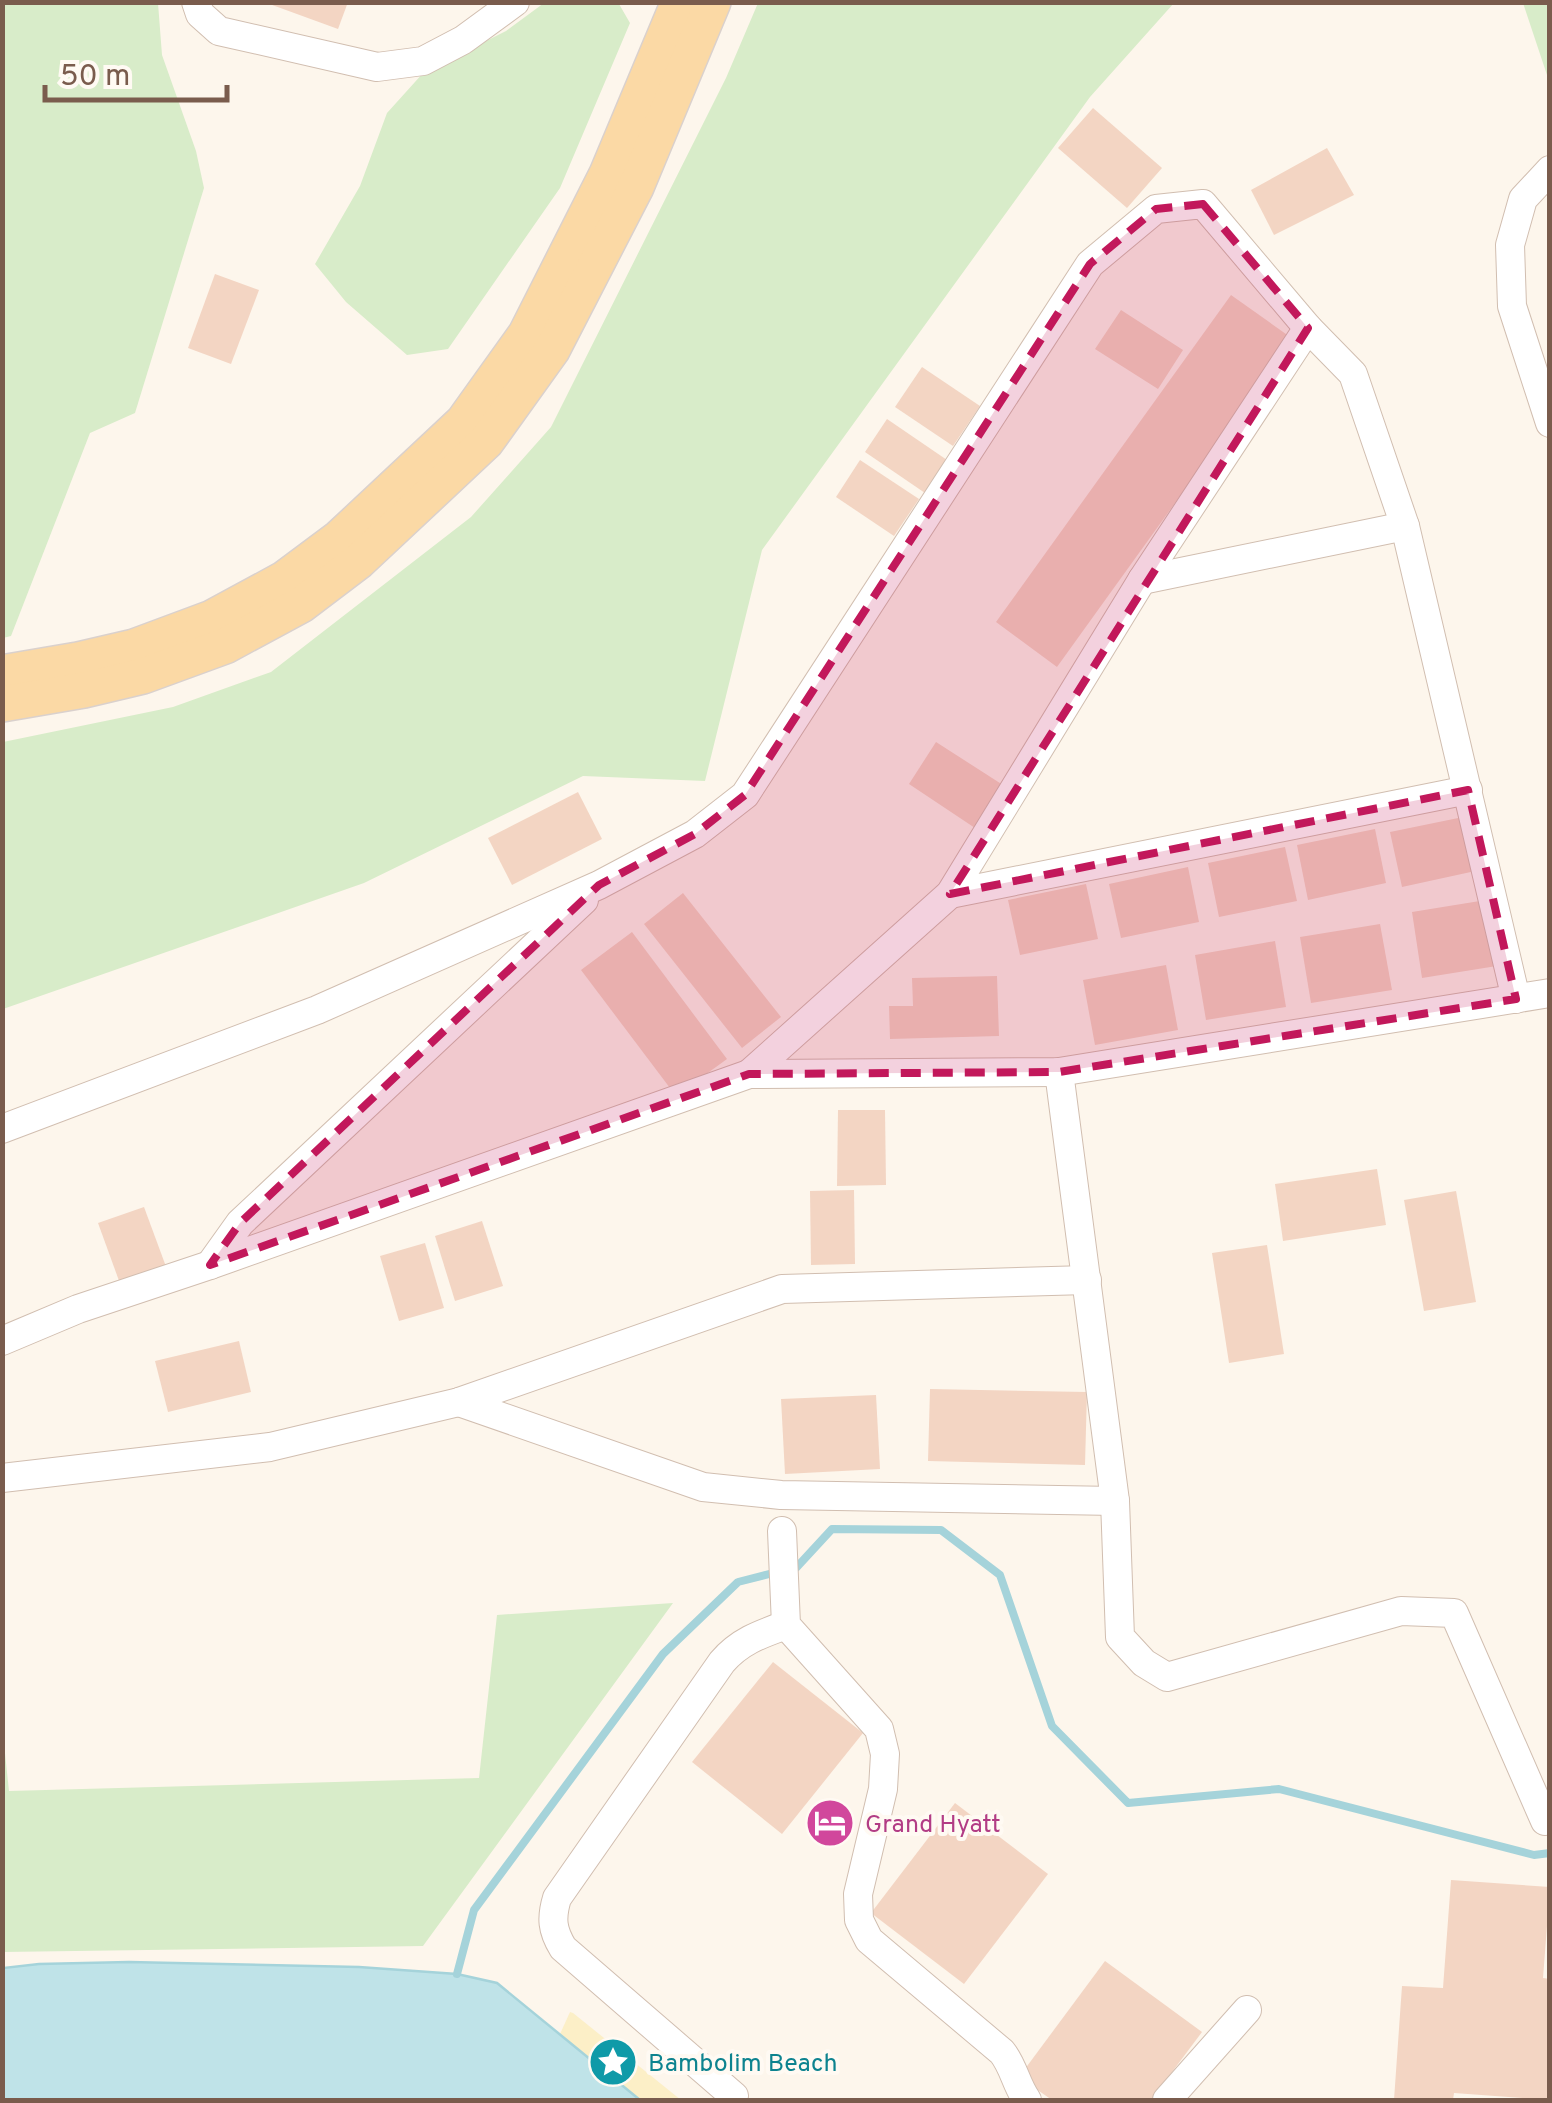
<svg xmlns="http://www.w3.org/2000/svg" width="1552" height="2103" font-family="Overpass,sans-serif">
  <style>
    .green { fill: #d8ecc9 }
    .sand { fill: #fcefc7 }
    .water { fill: #bfe3e8; stroke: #a5d3da; stroke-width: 2.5 }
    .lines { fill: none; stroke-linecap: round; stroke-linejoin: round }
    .stream { stroke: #a5d3da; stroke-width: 8 }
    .building { fill: #f3d5c3 }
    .minor-casing { stroke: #d1beb0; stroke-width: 30 }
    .major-casing { stroke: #dad1cd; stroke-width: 38 }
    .minor { stroke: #fff; stroke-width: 28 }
    .major { stroke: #fbd9a5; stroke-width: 35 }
    .marked { fill: #c2185b; fill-opacity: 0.2; stroke: #c2185b; stroke-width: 8; stroke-dasharray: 20 12; stroke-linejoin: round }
    .labels { text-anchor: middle; stroke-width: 8; stroke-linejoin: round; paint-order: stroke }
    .hotel-label { font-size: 25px; fill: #b23c85; stroke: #fffaf3; text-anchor: start }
    .culture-label { font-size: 25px; fill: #0d838f; stroke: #fffaf3; text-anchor: start }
  </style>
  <rect width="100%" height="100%" fill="#fdf6ec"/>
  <g class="green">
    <path d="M3 2 158 3 162 55 196 151 204 188 135 413 90 433 11 636 3 638Z"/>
    <path d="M614 2 619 4 630 23 560 188 448 349 407 355 346 302 315 264 360 186 387 113 424 72 506 31 544 3Z"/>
    <path d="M758 3H1174L1090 97 762 550 705 781 583 776 364 883 3 1009V742L173 707 271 672 471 517 551 427 726 78Z"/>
    <path d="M1523 3H1549V81Z"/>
    <path d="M673 1603 423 1946 3 1952V1734L9 1791 479 1778 497 1615Z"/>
  </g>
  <path class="sand" d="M570 2012 573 2013 681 2100H640L560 2034Z"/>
  <path class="water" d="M129 1962 359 1967 457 1974 497 1983 640 2100H3V1968L39 1964Z"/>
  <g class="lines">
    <g class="stream">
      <path d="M790 1569 796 1568 832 1529 941 1530 1000 1575 1052 1726 1128 1803 1279 1789 1534 1855 1550 1853"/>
      <path d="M457 1974 474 1910 663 1654 738 1582 777 1572"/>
    </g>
  </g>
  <g class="building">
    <path d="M264 2H348L338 29Z"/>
    <path d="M1093 108 1162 168 1127 208 1058 148Z"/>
    <path d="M1327 148 1354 195 1274 235 1251 190Z"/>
    <path d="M215 274 259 290 231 364 188 348Z"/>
    <path d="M1231 295 1293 339 1057 667 996 622Z"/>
    <path d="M1121 310 1183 350 1158 389 1095 349Z"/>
    <path d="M922 367 980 406 953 446 895 407Z"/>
    <path d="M887 419 947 460 925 493 865 452Z"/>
    <path d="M860 460 919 499 894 536 836 497Z"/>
    <path d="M936 742 1003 785 975 828 909 784Z"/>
    <path d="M578 792 602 839 512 885 488 838Z"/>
    <path d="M1468 816 1480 870 1402 887 1390 832Z"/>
    <path d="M1375 829 1386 883 1308 900 1297 845Z"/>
    <path d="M1285 847 1297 901 1219 917 1208 863Z"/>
    <path d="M1188 867 1199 922 1121 938 1109 884Z"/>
    <path d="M1086 884 1098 939 1020 955 1008 900Z"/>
    <path d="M683 893 781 1017 742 1048 644 924Z"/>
    <path d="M1492 899 1503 965 1422 978 1412 912Z"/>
    <path d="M1380 924 1392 990 1311 1003 1300 937Z"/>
    <path d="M632 932 727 1059 676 1096 581 970Z"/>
    <path d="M1275 941 1286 1007 1206 1020 1195 955Z"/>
    <path d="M1166 965 1178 1030 1095 1045 1083 980Z"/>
    <path d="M997 976 999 1036 890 1039 889 1006H913L912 978Z"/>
    <path d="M838 1110H885L886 1185 837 1186Z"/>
    <path d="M1377 1169 1386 1225 1283 1241 1275 1184Z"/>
    <path d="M854 1190 855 1264 811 1265 810 1191Z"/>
    <path d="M1456 1191 1476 1302 1424 1311 1404 1200Z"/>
    <path d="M144 1207 168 1272 122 1289 98 1223Z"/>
    <path d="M482 1221 503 1286 455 1301 435 1236Z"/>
    <path d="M425 1243 444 1308 399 1321 380 1256Z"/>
    <path d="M1267 1245 1284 1354 1229 1363 1212 1253Z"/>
    <path d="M239 1341 251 1392 168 1412 155 1361Z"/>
    <path d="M930 1389 1087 1392 1085 1465 928 1461Z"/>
    <path d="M876 1395 880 1469 785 1474 781 1399Z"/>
    <path d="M773 1662 863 1733 782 1834 692 1762Z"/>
    <path d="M955 1803 1048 1874 964 1984 871 1913Z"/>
    <path d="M1451 1880 1550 1887 1543 1978 1550 1979V2100L1454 2093 1453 2100H1394L1402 1986 1443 1988Z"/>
    <path d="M1105 1961 1202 2032 1151 2100H1052L1019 2077Z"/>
  </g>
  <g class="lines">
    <g class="minor-casing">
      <g id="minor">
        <path d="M196 2 200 14 219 31 377 67 423 61 463 40 515 2"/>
        <path d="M1550 170 1523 199 1510 245 1512 306 1550 423"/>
        <path d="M1142 580 1405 526"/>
        <path d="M950 894 1468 790"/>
        <path d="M1059 1072 1115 1501 1120 1637 1144 1663 1167 1677 1401 1611 1454 1613 1545 1821"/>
        <path d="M749 1074 950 894 1142 580 1308 328"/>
        <path d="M2 1129 317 1010 599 885 695 834 745 795 1090 264 1156 209 1203 204 1308 328 1353 374 1405 526 1516 999"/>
        <path d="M210 1265 240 1223 584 900"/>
        <path d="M2 1341 78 1309 210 1265 749 1074 1059 1072 1550 993"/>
        <path d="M459 1402 703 1487 781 1495 1115 1501"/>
        <path d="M2 1478 270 1447 459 1402 782 1289 1087 1280"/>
        <path d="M782 1531 786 1625 879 1729 885 1754 883 1789 858 1894 859 1920 869 1940 1002 2052C1014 2067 1016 2085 1027 2100"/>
        <path d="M734 2096 563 1948C552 1930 551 1918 557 1898L722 1662C740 1641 761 1634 786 1625"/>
        <path d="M1167 2100 1247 2010"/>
      </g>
    </g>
    <g class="major-casing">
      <g id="major">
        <path d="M2 673 78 660 134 647 212 618 284 579 339 538 463 422 526 334 607 174 679 2"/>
        <path d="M2 704 84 690 143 676 225 646 301 605 359 561 486 442 552 350 636 187 713 2"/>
      </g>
    </g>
    <use href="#minor" class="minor"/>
    <use href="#major" class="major"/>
  </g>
  <path class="marked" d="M1203 204 1308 328 950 894 1468 790 1516 999 1059 1072 749 1074 210 1265 240 1223 599 885 695 834 745 795 1090 264 1156 209Z"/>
  <defs>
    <g id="hotel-disc" transform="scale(2.5)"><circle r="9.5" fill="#d1479c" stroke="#fffaf3"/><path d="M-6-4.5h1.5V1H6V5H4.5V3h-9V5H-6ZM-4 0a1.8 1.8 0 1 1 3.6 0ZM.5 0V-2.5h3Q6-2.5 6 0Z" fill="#fff"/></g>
    <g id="sight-disc" transform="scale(2.5)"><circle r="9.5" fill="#0f9aa8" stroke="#fffaf3"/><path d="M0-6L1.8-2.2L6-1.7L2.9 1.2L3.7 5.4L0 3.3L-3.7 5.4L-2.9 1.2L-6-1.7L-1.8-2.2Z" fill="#fff"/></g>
  </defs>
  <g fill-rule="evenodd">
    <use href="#hotel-disc" x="830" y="1823"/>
    <use href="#sight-disc" x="613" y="2062"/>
  </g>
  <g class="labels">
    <g class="hotel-label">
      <text x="865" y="1832">Grand Hyatt</text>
    </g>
    <g class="culture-label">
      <text x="648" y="2071">Bambolim Beach</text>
    </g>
  </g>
  <rect width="1552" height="2103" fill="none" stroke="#7a5c4d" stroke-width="10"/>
  <path d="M45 85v15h182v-15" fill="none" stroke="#7a5c4d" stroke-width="5"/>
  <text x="60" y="85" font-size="30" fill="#7a5c4d" stroke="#fffaf3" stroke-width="8" paint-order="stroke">50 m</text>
</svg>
